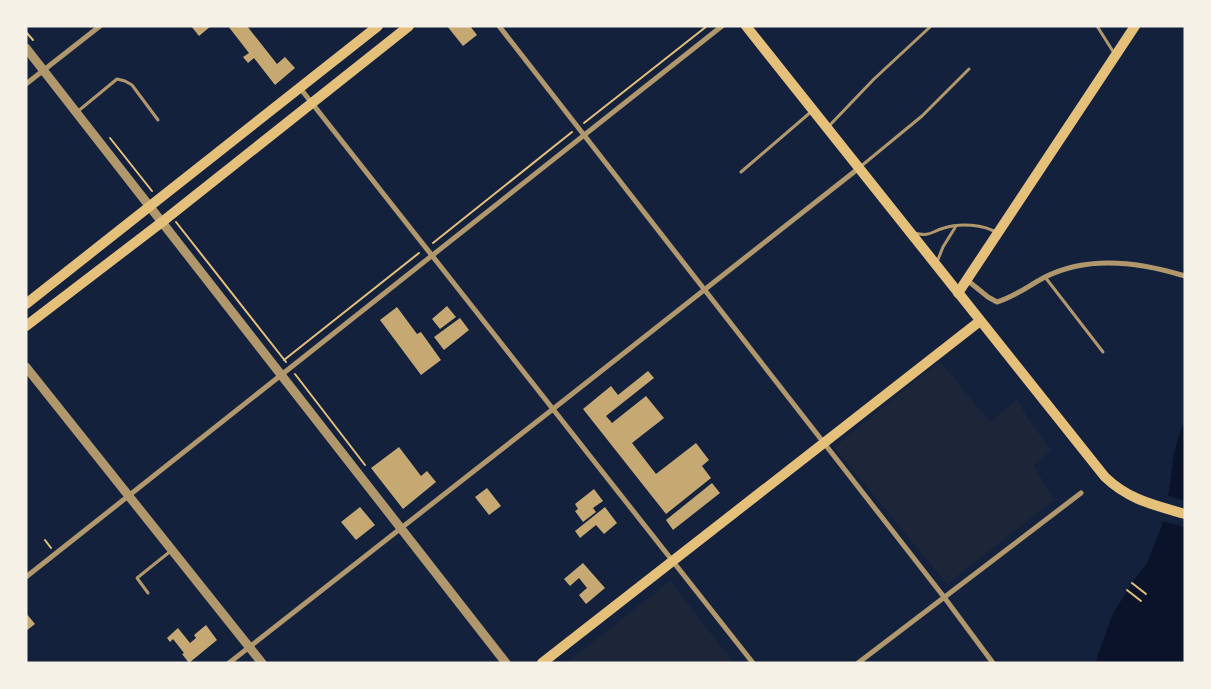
<svg xmlns="http://www.w3.org/2000/svg" width="1211" height="689" font-family="Signika,sans-serif">
  <style>
    .green { fill: #1d2539 }
    .water { fill: #0b132b }
    .pier { fill: #14213d }
    .building { fill: #c6a872 }
    .lines { fill: none; stroke-linecap: round; stroke-linejoin: round }
    .path { stroke: #e5c07b; stroke-width: 2 }
    .service { stroke: #b1986c; stroke-width: 3 }
    .minor { stroke: #b1986c; stroke-width: 5 }
    .tertiary { stroke: #b1986c; stroke-width: 9 }
    .secondary { stroke: #e5c07b; stroke-width: 10 }
    .primary { stroke: #e5c07b; stroke-width: 10 }
  </style>
  <rect width="100%" height="100%" fill="#14213d"/>
  <g class="green">
    <path d="M940 361 990 422 1017 399 1027 417 1051 450 1034 466 1054 500 947 584 834 447Z"/>
    <path d="M670 581 734 663H567Z"/>
  </g>
  <path class="water" d="M1185 425V663H1095L1113 613 1132 583 1147 563 1166 515 1174 452 1182 426Z"/>
  <path class="pier" d="M1166 495 1185 501V527L1161 521 1163 515Z"/>
  <g class="building">
    <path d="M191 26H211L199 36Z"/>
    <path d="M228 26H247L277 64 285 57 295 68 275 85 254 58 248 63 243 57 249 53Z"/>
    <path d="M447 26H470L477 35 463 46Z"/>
    <path d="M447 306 456 317 440 329 432 319Z"/>
    <path d="M397 307 417 334 421 332 441 360 421 375 380 320Z"/>
    <path d="M460 318 469 330 444 350 434 337Z"/>
    <path d="M648 371 654 378 606 416 612 423 646 396 664 418 632 443 656 474 696 443 709 460 702 466 711 478 666 514 583 409 611 386 618 395Z"/>
    <path d="M399 447 421 476 427 471 436 482 403 509 371 468Z"/>
    <path d="M712 483 720 493 673 530 666 520Z"/>
    <path d="M487 488 501 506 489 515 475 497Z"/>
    <path d="M594 489 603 501 593 508 596 512 583 522 575 511 578 509 575 504Z"/>
    <path d="M360 507 375 525 356 540 341 522Z"/>
    <path d="M605 507 617 523 604 534 596 525 580 538 575 531Z"/>
    <path d="M583 563 605 588 586 604 579 595 587 588 579 578 570 586 564 579Z"/>
    <path d="M26 613 35 624 26 631Z"/>
    <path d="M206 625 217 640 189 663 182 654 184 653 173 639 170 642 167 638 178 628 190 643 196 638 194 635Z"/>
  </g>
  <g class="lines">
    <g class="path">
      <path d="M26 32 33 40"/>
      <path d="M584 123 707 26"/>
      <path d="M110 138 152 191"/>
      <path d="M176 222 286 362"/>
      <path d="M433 243 572 132"/>
      <path d="M284 360 419 253"/>
      <path d="M295 374 365 465"/>
      <path d="M45 540 51 548"/>
      <path d="M1132 583 1146 594"/>
      <path d="M1127 590 1141 601"/>
    </g>
    <g class="service">
      <path d="M1097 26 1114 53"/>
      <path d="M77 112 117 79 125 81 132 85 158 120"/>
      <path d="M829 126 874 79 930 27"/>
      <path d="M860 167 922 116 969 69"/>
      <path d="M741 172 812 111"/>
      <path d="M914 233C931 237 930 232 944 228 959 223 984 224 997 233"/>
      <path d="M937 262 943 247 956 226"/>
      <path d="M1045 277 1103 352"/>
      <path d="M148 593 137 578 172 550"/>
    </g>
    <g class="minor">
      <path d="M499 26 944 597 993 663"/>
      <path d="M26 84 100 26"/>
      <path d="M300 88 753 663"/>
      <path d="M967 280 988 297 997 302C1016 296 1028 286 1045 277 1088 255 1140 262 1185 276"/>
      <path d="M26 577 722 26"/>
      <path d="M229 663 553 409 859 168"/>
      <path d="M858 663 1081 493"/>
    </g>
    <g class="tertiary">
      <path d="M26 48 506 663"/>
      <path d="M26 367 262 663"/>
    </g>
    <g class="secondary">
      <path d="M958 293 1135 26"/>
      <path d="M542 663 980 321"/>
    </g>
    <g class="primary">
      <path d="M746 26 1105 477C1129 500 1154 505 1185 514"/>
      <path d="M26 304 378 26"/>
      <path d="M26 326 162 222 409 26"/>
    </g>
  </g>
  <rect width="1211" height="689" fill="none" stroke="#f6f1e7" stroke-width="55"/>
</svg>
